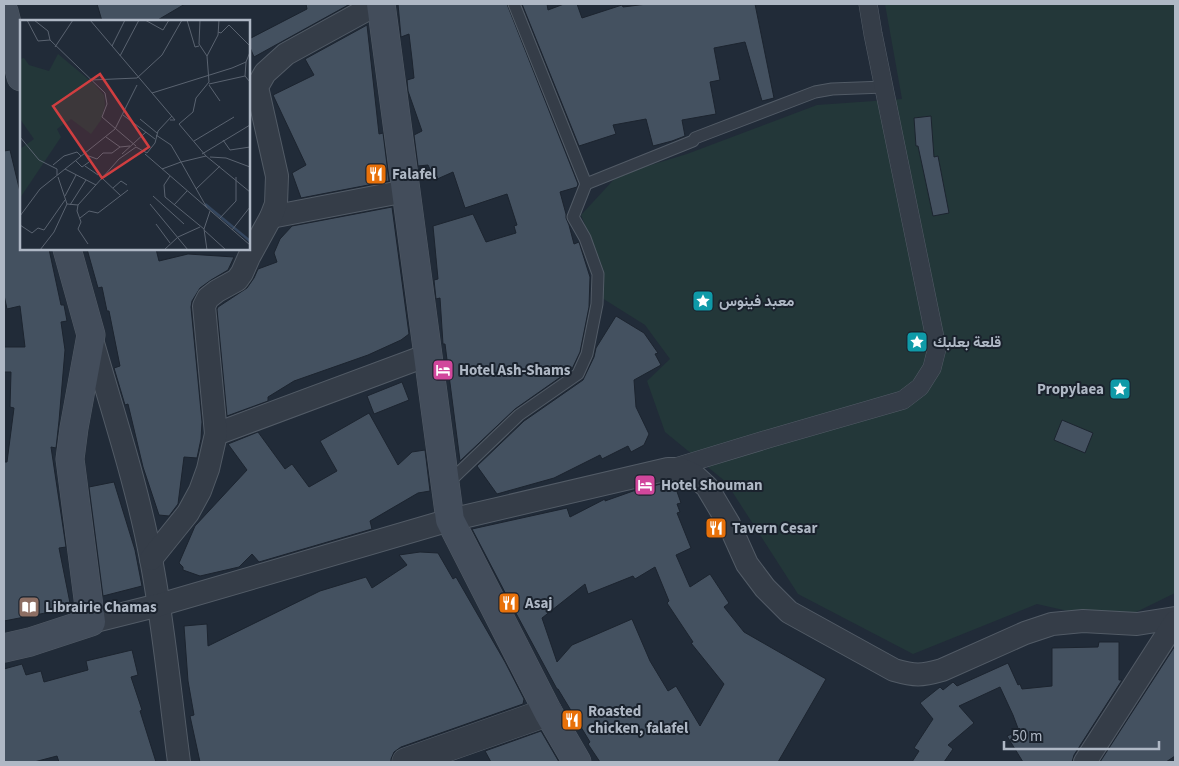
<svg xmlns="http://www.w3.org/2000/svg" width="1179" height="766" font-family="'Source Sans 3',Vazirmatn,sans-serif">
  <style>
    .green { fill: #233739 }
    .building { fill: #445160; stroke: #1c242f; fill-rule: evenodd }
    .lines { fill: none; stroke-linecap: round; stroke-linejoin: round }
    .service-casing { stroke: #525b66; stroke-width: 13 }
    .pedestrian-casing { stroke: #525b66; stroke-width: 19 }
    .minor-casing { stroke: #525b66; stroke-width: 24 }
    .tertiary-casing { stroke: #525b66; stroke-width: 29 }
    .secondary-casing { stroke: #525b66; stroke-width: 29 }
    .service { stroke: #353d48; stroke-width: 11 }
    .pedestrian { stroke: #353d48; stroke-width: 18 }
    .minor { stroke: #353d48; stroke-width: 22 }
    .tertiary { stroke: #353d48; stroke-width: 28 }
    .secondary { stroke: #434d5b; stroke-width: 28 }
    .labels { text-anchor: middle; stroke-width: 4; stroke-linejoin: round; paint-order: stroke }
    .poi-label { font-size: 15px; font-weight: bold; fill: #afb8c5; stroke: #1a222d; text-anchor: start }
    .inset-river { fill: none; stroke: #35475f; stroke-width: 2.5 }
    .inset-road { fill: none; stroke: #5a6370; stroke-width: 1 }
    .view { fill: #d03e40; fill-opacity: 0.15; stroke: #d03e40; stroke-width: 2.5 }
    .inset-edge { fill: none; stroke: #afb8c5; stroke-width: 2.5 }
  </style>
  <rect width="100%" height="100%" fill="#212b38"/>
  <path class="green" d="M885 4H1175V593L1116 622 1037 604 913 654 798 594 726 482 665 432 647 381 670 359 645 325 602 298 604 271 581 215 618 175 687 154 817 105 902 99Z"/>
  <g class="building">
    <path d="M97 4H185L156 21H102Z"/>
    <path d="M306 4H350L254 57 249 45V39L307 9Z"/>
    <path d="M398 4H507L578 184 577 187 560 192 566 214V218L569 225 574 244 579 242 590 277 589 307 580 352 572 369 515 409 460 461 445 344H443L440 298 436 299 434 280 438 279 433 226 473 214 486 242 516 233 514 226 517 225 507 194 465 208 453 172 435 180 428 165 418 166 414 135 422 131 408 91 407 80 414 78 412 59 409 34 401 37Z"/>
    <path d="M522 4H547L548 10 564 4H577L582 18 622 5 623 7 647 4H755L774 98 762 101 745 42 714 48 720 80 710 82 716 114 682 120 685 136 672 141 653 146 646 119 613 125 616 134 579 146Z"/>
    <path d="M367 25 379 134 383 133 389 181 301 198 292 173 306 165 273 95 314 75 305 59Z"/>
    <path d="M931 116 934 157 938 156 949 213 933 216 918 146H916L914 118Z"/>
    <path d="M10 150 21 196V249H49L61 305H64L67 321 61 322 65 350 59 421 56 448 51 447 66 547 59 548 71 608 4 621V462H7L14 408 10 407 11 372H4V347H25L20 306 7 309 4 295V151Z"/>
    <path d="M392 207 409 334 401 340 368 355 294 381 268 397V401L227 416 217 309 218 307 247 288 254 278 258 269 277 262 274 253 280 239 292 226Z"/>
    <path d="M87 249H156L159 261 188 254 234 257 228 270 211 280 200 288 192 301 191 307 202 422 201 439 197 458 184 457 178 504 169 516 159 515 143 467 128 404 125 405 114 368 120 366 109 311H107L102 287 98 288Z"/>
    <path d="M616 316 644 333 658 353 655 354 661 365 634 380 636 407 649 434 644 445 631 452 628 446 602 459 600 455 554 478 497 494 477 466 524 421 583 380 594 357 596 348Z"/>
    <path d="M402 382 409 400 374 414 367 396Z"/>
    <path d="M369 413 398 465 412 452 425 450 430 491 418 493 370 521 372 529 259 562 252 554 239 567 200 576 183 570V567L179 563 195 526 247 470 228 444 258 432 285 469 292 464 309 487 337 471 320 441Z"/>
    <path d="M1062 420 1093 433 1085 453 1054 440Z"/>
    <path d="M114 482 135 550 142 586 103 596 89 487Z"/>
    <path d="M669 482 670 485 674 483 681 503 677 504 680 512 677 513 691 548 676 555 690 587 710 574 729 603 724 607 744 632 826 679 778 762H600L588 744 590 742 558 689H557L511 604 472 529 567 508 570 517 605 499V501L636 490ZM655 567 669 601 667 603 693 642 691 643 724 684 700 726 676 686 668 691 650 661 632 619 572 645 557 662 542 618 585 584 588 594 633 576 635 579Z"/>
    <path d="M420 552 438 553 453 579 456 577 505 662 524 699 523 704 401 747 394 752 391 759V762H200L190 716 194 715 188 681 184 626 207 624 208 646 320 591 366 577 372 588 407 565 399 555Z"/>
    <path d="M1099 642H1119V680H1122L1074 755 1072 762H1023L1007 736 1019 731 1013 715 1000 687 959 706 974 723 948 745 953 749 944 762H912L919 751 914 748 933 719 920 703 940 687 943 690 953 682 957 686 1008 663 1018 685 1020 684 1022 689 1052 686V648L1098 647Z"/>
    <path d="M1175 646V756L1166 762H1100Z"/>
    <path d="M132 650 138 675 131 677 142 710 140 711 156 762H59L57 756 34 762H4V669L22 664 26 675 41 671 44 682 88 670 86 661Z"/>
    <path d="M541 731 559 762H491L485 751Z"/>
  </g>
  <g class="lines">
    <g class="service-casing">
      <g id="service">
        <path d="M586 184 693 141 695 138 815 92 832 89 884 87"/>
        <path d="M446 485 519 415 578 374 587 354 597 304 598 274 585 238 573 217 586 184 514 4"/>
      </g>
    </g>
    <g class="pedestrian-casing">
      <path id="pedestrian" d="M669 469 768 439 903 400 920 387 932 368 937 348 873 34 868 4"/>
    </g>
    <g class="minor-casing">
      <g id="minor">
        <path d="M271 217 406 191"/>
        <path d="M91 336C112 410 137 484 151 559 164 626 170 695 179 762"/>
        <path d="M216 434 428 355"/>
        <path d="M151 559 188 513 200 491 208 469 216 434 204 306 208 298 217 291 237 280 242 273 249 257 271 217 276 204 277 176 257 87 265 73 286 54 377 4"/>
        <path d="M91 622 159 605 450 520 668 469H681L694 475 707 487 729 524 747 564 765 588 789 612 894 670C915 676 921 676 942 670L1025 633 1052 624 1083 621 1137 624 1175 618"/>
        <path d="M1085 762 1175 622"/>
      </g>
    </g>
    <g class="tertiary-casing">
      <path id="tertiary" d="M406 762 548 712"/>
    </g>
    <g class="secondary-casing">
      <g id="secondary">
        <path d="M381 4 450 520 548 712 577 762"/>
        <path d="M4 11 21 77"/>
        <path d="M4 648 30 642 91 622 70 459 74 428 91 335 67 249"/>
      </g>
    </g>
    <use href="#service" class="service"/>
    <use href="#pedestrian" class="pedestrian"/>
    <use href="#minor" class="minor"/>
    <use href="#tertiary" class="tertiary"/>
    <use href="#secondary" class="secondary"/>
  </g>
  <defs>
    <g id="restaurant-square" transform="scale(1.125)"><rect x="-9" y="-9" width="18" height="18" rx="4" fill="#e8710a" stroke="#1a222d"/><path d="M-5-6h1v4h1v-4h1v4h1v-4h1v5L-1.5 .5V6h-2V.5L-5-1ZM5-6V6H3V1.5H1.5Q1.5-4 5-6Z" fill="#fff"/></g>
    <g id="sight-square" transform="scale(1.125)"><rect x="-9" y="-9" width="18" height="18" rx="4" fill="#0f9aa8" stroke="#1a222d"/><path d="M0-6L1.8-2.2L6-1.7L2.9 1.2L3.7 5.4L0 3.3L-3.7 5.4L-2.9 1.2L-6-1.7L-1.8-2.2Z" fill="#fff"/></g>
    <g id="hotel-square" transform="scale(1.125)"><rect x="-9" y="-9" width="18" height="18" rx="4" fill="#d1479c" stroke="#1a222d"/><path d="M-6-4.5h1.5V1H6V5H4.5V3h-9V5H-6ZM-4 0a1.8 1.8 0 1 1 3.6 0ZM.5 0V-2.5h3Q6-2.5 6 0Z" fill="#fff"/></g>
    <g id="library-square" transform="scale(1.125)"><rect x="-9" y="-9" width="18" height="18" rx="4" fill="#8d6e63" stroke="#1a222d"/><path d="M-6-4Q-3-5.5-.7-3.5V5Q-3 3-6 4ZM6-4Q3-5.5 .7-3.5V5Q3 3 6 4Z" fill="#fff"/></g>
  </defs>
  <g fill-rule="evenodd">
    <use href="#restaurant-square" x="376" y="174"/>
    <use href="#sight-square" x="703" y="301"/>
    <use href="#sight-square" x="917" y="342"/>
    <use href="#hotel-square" x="443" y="370"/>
    <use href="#sight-square" x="1120" y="389"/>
    <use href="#hotel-square" x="645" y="485"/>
    <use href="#restaurant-square" x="716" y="528"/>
    <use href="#restaurant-square" x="509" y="603"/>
    <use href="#library-square" x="29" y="607"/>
    <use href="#restaurant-square" x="572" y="720"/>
  </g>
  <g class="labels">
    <g class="poi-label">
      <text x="392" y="179">Falafel</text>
      <text x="719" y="306">معبد فينوس</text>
      <text x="933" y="347">قلعة بعلبك</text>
      <text x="459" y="375">Hotel Ash-Shams</text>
      <text x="1104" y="394" text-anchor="end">Propylaea</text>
      <text x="661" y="490">Hotel Shouman</text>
      <text x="732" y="533">Tavern Cesar</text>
      <text x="525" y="608">Asaj</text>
      <text x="45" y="612">Librairie Chamas</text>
      <text x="588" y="716">Roasted<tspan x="588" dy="17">chicken, falafel</tspan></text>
    </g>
  </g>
  <g transform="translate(20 20)">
    <rect width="230" height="230" fill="#212b38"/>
    <path d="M38 34 74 64 84 75 85 85 81 100 71 114 51 99 37 109 41 117 0 178V129L14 119 0 99V39L4 38 9 45 29 51Z" fill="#233739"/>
    <path class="inset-river" d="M185 184 230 221"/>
    <path class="inset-road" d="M7 0 18 21 30 20 85 73 87 84 82 97 116 126M14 0 28 11 30 20M70 0 155 100H150M125 0 143 10 149 0M167 0 175 27 179 26M198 12 201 13 209 5 230 26M92 26 105 0M35 27 53 0M100 36 119 0M187 36 198 15 199 0M226 42 225 56 230 62M71 60 117 58 142 35 162 0M189 64 225 56M189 65 200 81M132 73 212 48 226 42 230 32M103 95 135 119M120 99 137 113M159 104 173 92 176 78 189 62 187 36 179 24 180 0M159 104 186 136 230 172M136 115 151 125 161 142 142 149M0 117 19 140 37 149V155M86 117 100 127M203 120 210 130 230 127M174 121 214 97M102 134 126 112M125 134 230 225M182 134 230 105M66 135 77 139 83 133H92L100 127 110 126M186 136 161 142 187 188M190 137 206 138 230 147M56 141 62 147 69 142M33 145 44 136 57 132 61 136M65 146 78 155M45 149 76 165M150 156 144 165 145 177 184 209M38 157 47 184 58 185 99 139 116 127 127 133 135 123 138 111 152 96M82 158 101 176M93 168 101 161 107 165M176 169 200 146M45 176 56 155M133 176 164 204M130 184 168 230M50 185 66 160M58 185 57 191 61 202 58 209 68 224M154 185 167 171M0 196 20 169 95 109 117 65M60 198 69 191 78 193 108 170M199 199 216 181V157M136 204 150 223M0 205 12 213 18 208 24 210 45 180M184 210 206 230M212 210 230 187M20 230 34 212 47 184M144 230 158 217 180 207M187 230 184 209 190 191"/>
    <path class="view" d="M80 54 129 127 82 158 33 86Z"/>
    <rect width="230" height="230" class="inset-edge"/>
  </g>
  <rect width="1179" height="766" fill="none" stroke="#afb8c5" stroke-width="10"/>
  <path d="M1004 741v8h155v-8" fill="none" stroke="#afb8c5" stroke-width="2.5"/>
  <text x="1012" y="741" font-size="15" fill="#afb8c5" stroke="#1a222d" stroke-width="4" paint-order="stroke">50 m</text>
</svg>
